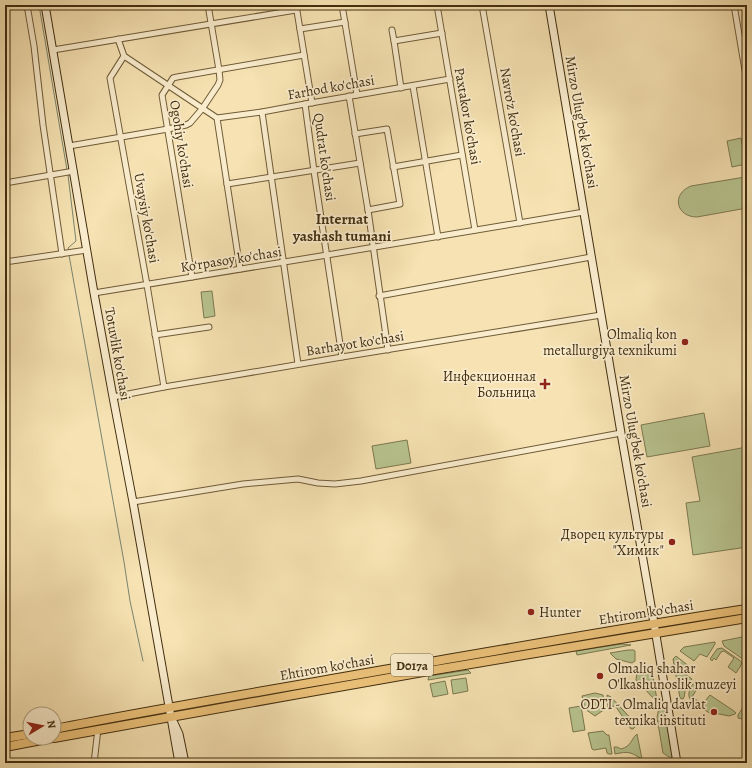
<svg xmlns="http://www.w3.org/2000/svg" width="752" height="768" font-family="Alegreya,serif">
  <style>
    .green { fill: #b8c48f; stroke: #7d7950 }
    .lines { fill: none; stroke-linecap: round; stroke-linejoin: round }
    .stream { stroke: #798471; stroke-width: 1 }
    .canal { stroke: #9dbdb1; stroke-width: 4.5 }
    .street-casing { stroke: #6f5b38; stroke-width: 7 }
    .secondary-casing { stroke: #422e10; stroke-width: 9 }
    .primary-casing { stroke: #422e10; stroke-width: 10 }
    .street { stroke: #f9eccd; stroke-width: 5 }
    .secondary { stroke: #f9eccd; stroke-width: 7 }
    .primary { stroke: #ebc179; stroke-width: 8 }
    .poi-dot { fill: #8f2418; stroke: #f9eccd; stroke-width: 1.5 }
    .labels { text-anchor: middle; stroke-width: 3.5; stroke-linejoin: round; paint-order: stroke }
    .shield { fill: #f9eccd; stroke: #796749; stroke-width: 1 }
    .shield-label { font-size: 13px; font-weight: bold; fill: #422e10 }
    .street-label { font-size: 14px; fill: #422e10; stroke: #f9eccd }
    .poi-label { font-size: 14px; fill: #422e10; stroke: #f9eccd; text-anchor: end }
    .neighbourhood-label { font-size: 15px; font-weight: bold; fill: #422e10; stroke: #f9eccd }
  </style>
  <rect width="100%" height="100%" fill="#f6e2b2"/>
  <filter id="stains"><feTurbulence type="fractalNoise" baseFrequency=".005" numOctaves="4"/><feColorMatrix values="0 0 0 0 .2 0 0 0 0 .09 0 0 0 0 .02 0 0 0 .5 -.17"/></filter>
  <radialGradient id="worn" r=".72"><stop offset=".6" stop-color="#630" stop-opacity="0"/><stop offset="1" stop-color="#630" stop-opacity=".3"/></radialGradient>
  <g class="green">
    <path d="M741 138 746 164 732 167 727 141Z"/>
    <path d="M745 177H747V208L697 217C676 217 671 194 691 186Z"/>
    <path d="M212 291 215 316 204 318 201 292Z"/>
    <path d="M704 413 710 446 647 457 641 425Z"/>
    <path d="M407 440 411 463 376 469 372 446Z"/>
    <path d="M747 447V547L693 555 686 503 700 501 692 457Z"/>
    <path d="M747 636V662L724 646 722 641Z"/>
    <path d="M715 642V644L707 657 700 654 694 661 680 651 684 647Z"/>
    <path d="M621 644 631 645 577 655 576 651Z"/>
    <path d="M722 648 742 662 740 667 736 673 728 667 734 658 724 651 721 652 716 660 714 658 712 661 710 659 717 649Z"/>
    <path d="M628 650H634L635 651V661L632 663 616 659 610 653Z"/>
    <path d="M676 656 690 667 685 674 692 679 686 687 684 697 683 699 680 698 673 659Z"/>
    <path d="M642 668 652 670 657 700 656 701 636 680 637 672 640 670Z"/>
    <path d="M468 670 471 673 428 680 429 676Z"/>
    <path d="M466 678 468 691 453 694 451 680Z"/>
    <path d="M445 681 448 694 433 697 430 684Z"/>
    <path d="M695 681 700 684 692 697 701 703 700 706C685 699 687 693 695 681Z"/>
    <path d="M595 693 603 695 605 709 595 716 585 709 582 696Z"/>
    <path d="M607 695 611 697 635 723 636 726 633 729H631L616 707 613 706 611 707 610 710H608Z"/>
    <path d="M710 695 734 711 736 713 735 714 729 716 719 714H711L702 708 701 706Z"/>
    <path d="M663 701 673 758 669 757 663 753 657 718C658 712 659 705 663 701Z"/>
    <path d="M747 701V720L738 718V715Z"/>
    <path d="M581 706 585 730 573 732 569 708Z"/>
    <path d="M603 731 607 735H609L612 754H609L607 753 606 748 594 750 592 749 588 733Z"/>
    <path d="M637 734 642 759C630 752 629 751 615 754L614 747H617L621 749C632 746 630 740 637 734Z"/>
  </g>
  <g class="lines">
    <g class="stream">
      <path d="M39 5 67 170"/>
      <path d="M68 175 76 241 68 248 69 251"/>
      <path d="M69 255 124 562 130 601 143 661"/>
    </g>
    <path class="canal" d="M743 5 747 28"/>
    <g class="street-casing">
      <g id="street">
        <path d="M27 5 34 46 43 125 62 254"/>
        <path d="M296 5 312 103"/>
        <path d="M342 5 357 95"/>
        <path d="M437 5 475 230"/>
        <path d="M482 5 520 223"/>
        <path d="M734 5 747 82"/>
        <path d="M300 29 345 22"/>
        <path d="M392 30 394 41"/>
        <path d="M118 39 124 56 217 118 240 269"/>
        <path d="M53 50 296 10"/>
        <path d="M124 56 110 78 147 285 164 387"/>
        <path d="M413 86 438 237"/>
        <path d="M401 88 394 41 442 33"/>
        <path d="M349 96 368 210 388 350"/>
        <path d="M305 104 314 171 342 357"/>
        <path d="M262 112 298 364"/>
        <path d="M217 118 262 112 305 104 450 79"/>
        <path d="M355 134 387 129 400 204 368 210"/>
        <path d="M69 146 168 129 186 125 190 123 202 109 218 85 220 80 219 70 208 5"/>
        <path d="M393 167 462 155"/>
        <path d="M5 183 74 171"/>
        <path d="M227 184 360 163"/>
        <path d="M5 262 87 250"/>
        <path d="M192 277 162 95 173 78 177 77 304 55"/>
        <path d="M94 293 327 255 584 212"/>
        <path d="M379 296 591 257"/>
        <path d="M155 335 209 327"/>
        <path d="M113 397 164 387 230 376 342 357 601 315"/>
        <path d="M133 502 243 484 298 479 318 483 335 484 361 481 621 433"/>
        <path d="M94 763 98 729"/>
      </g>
    </g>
    <g class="secondary-casing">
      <g id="secondary">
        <path d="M45 5 94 293 113 397 133 502 179 763"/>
        <path d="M549 5 621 433 654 623 677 763"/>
        <path d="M174 723 179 734 185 763"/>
      </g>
    </g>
    <g class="primary-casing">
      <g id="primary">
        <path d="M54 729C173 706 293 686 412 665 524 646 635 626 747 609"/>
        <path d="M5 738 30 734"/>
        <path d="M54 738C177 715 300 694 423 672 531 654 639 635 747 618"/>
        <path d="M5 747 52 738"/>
      </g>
    </g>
    <use href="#street" class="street"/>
    <use href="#secondary" class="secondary"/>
    <use href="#primary" class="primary"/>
  </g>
  <g class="poi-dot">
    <circle cx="685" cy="342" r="4"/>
    <path d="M543 378h4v4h4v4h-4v4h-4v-4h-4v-4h4z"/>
    <circle cx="672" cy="542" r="4"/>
    <circle cx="531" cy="612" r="4"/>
    <circle cx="600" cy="676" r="4"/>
    <circle cx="714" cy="712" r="4"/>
  </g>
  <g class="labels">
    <rect class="shield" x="391" y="654" width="42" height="22" rx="3"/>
    <g class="shield-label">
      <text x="412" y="670">D017a</text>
    </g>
    <g class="street-label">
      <text transform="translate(331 87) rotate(-10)" y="5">Farhod ko'chasi</text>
      <text transform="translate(513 112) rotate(80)" y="5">Navro‘z ko'chasi</text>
      <text transform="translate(468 116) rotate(80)" y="5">Paxtakor ko'chasi</text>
      <text transform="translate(582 122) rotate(80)" y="5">Mirzo Ulug'bek ko'chasi</text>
      <text transform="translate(182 144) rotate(81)" y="5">Ogohiy ko'chasi</text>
      <text transform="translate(325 157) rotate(82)" y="5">Qudrat ko'chasi</text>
      <text transform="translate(147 218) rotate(80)" y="5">Uvaysiy ko'chasi</text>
      <text transform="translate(231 259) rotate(-9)" y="5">Ko‘rpasoy ko'chasi</text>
      <text transform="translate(355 343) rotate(-9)" y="5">Barhayot ko'chasi</text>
      <text transform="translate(118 354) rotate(80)" y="5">Totuvlik ko'chasi</text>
      <text transform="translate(636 441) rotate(80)" y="5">Mirzo Ulug'bek ko'chasi</text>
      <text transform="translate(646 612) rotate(-9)" y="5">Ehtirom ko'chasi</text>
      <text transform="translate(327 667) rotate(-10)" y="5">Ehtirom ko'chasi</text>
    </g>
    <g class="poi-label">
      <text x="677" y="339">Olmaliq kon<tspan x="677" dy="16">metallurgiya texnikumi</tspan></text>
      <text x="536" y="381">Инфекционная<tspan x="536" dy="16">Больница</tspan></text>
      <text x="664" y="539">Дворец культуры<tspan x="664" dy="16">"Химик"</tspan></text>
      <text x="539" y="617" text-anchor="start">Hunter</text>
      <text x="608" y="673" text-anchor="start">Olmaliq shahar<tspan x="608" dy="16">O'lkashunoslik muzeyi</tspan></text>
      <text x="706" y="709">ODTI - Olmaliq davlat<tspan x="706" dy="16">texnika instituti</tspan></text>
    </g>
    <g class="neighbourhood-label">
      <text x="342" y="224">Internat<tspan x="342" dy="17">yashash tumani</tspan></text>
    </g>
  </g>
  <rect width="752" height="768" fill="none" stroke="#f6e2b2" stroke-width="20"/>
  <rect x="6" y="6" width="740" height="756" fill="none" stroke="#422e10" stroke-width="2"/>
  <rect x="10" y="10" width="732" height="748" fill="none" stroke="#422e10"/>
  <g transform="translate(42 726) rotate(80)"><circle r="19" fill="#f9eccd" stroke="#b0a081"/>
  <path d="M0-3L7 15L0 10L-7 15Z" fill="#8f2418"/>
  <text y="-6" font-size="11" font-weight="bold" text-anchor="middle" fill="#422e10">N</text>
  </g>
  <rect width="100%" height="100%" filter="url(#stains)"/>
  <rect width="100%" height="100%" fill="url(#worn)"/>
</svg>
